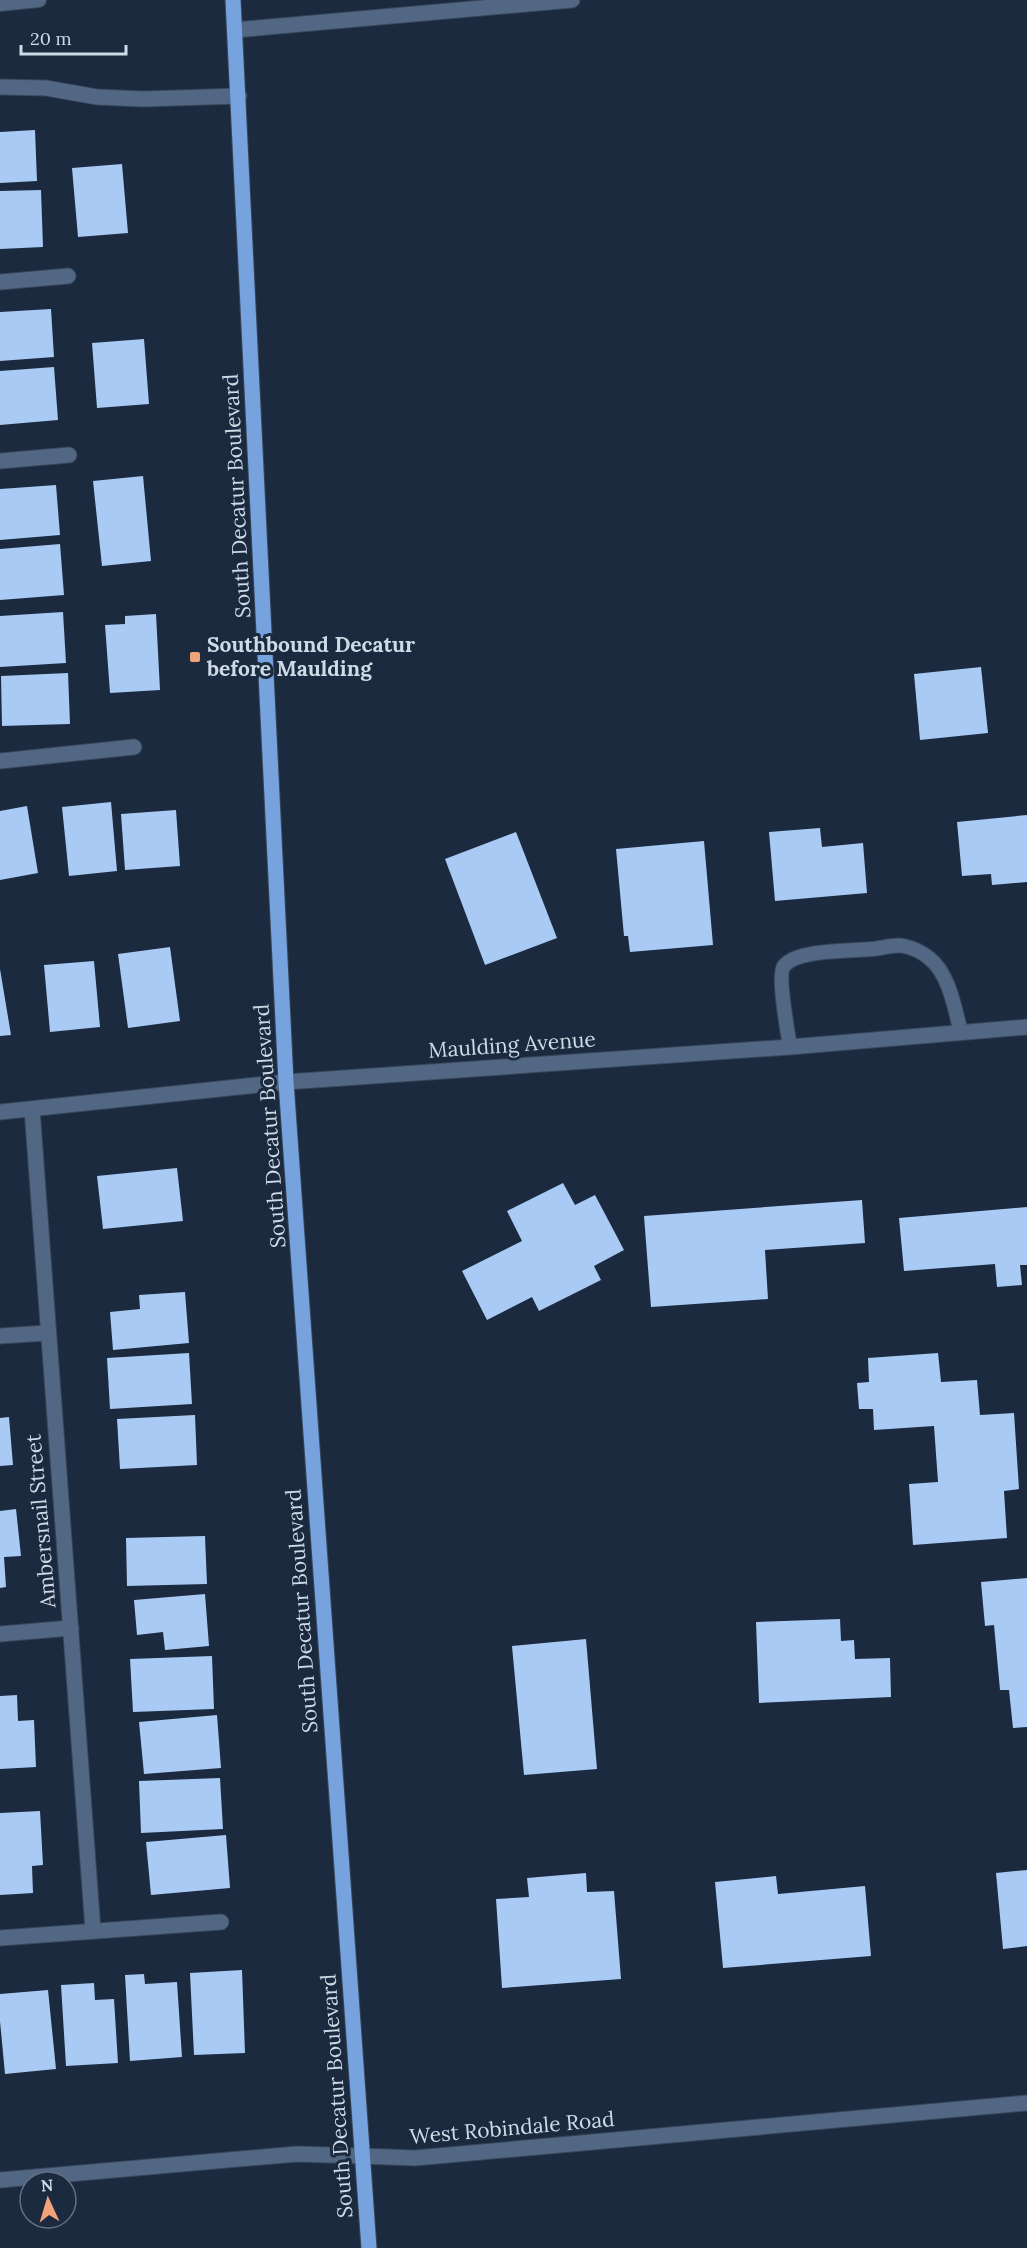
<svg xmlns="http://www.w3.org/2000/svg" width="1027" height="2248" font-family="Lora,serif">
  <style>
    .building { fill: #a9caf4 }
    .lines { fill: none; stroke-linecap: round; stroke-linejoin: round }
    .service-casing { stroke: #384659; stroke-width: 16 }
    .minor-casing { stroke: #384659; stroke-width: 17 }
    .tertiary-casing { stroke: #384659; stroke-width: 17 }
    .primary-casing { stroke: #384659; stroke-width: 17 }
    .service { stroke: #516783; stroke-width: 14 }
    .minor { stroke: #516783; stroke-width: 15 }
    .tertiary { stroke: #516783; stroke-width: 15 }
    .primary { stroke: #76a3dd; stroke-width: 15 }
    .poi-dot { fill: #f0a279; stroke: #1b2a3e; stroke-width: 2 }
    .labels { text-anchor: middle; stroke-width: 6; stroke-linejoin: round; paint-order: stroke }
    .street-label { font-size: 21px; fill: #cfdae7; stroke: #1b2a3e }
    .poi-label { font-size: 21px; font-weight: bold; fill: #cfdae7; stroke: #1b2a3e; text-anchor: start }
  </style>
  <rect width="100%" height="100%" fill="#1b2a3e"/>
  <g class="building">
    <path d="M35 130 37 181 0 183V132Z"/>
    <path d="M122 164 128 233 78 237 72 168Z"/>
    <path d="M41 190 43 247 0 249V191Z"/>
    <path d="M51 309 54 357 0 361V312Z"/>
    <path d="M144 339 149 404 97 408 92 343Z"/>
    <path d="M54 367 58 420 0 425V371Z"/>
    <path d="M143 476 151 561 102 566 93 481Z"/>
    <path d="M56 485 60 535 0 540V489Z"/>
    <path d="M60 544 64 595 0 600V549Z"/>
    <path d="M63 612 66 663 0 667V616Z"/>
    <path d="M156 614 160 690 110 693 105 625 125 624V616Z"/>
    <path d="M981 667 988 733 920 740 914 674Z"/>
    <path d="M68 673 70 724 2 726 1 676Z"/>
    <path d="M111 802 117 871 69 876 62 807Z"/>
    <path d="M27 806 38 873 0 880V811Z"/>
    <path d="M176 810 180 866 125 870 121 814Z"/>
    <path d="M1027 815V882L992 885 991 874 962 876 957 822Z"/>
    <path d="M820 828 822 847 863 843 867 893 775 901 769 832Z"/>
    <path d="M516 832 557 938 485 965 445 859Z"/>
    <path d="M704 841 713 945 630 952 628 936H624L616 849Z"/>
    <path d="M170 947 180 1021 128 1028 118 954Z"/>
    <path d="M94 961 100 1027 50 1032 44 965Z"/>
    <path d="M0 969 11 1035 0 1036Z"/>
    <path d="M177 1168 183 1221 103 1229 97 1176Z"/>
    <path d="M563 1183 575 1205 595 1195 624 1250 594 1266 601 1280 539 1311 532 1297 487 1320 462 1271 522 1241 507 1211Z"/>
    <path d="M862 1200 865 1243 765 1250 768 1299 651 1307 644 1216Z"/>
    <path d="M1027 1207V1265H1020L1022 1285 997 1287 995 1264 904 1271 899 1218Z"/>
    <path d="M185 1292 189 1343 113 1350 110 1312 140 1309 139 1295Z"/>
    <path d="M189 1353 192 1404 110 1409 107 1358Z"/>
    <path d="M938 1353 941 1382 977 1380 980 1415 1014 1413 1019 1489 1004 1491 1007 1538 913 1545 909 1484 938 1482 934 1426 874 1430 873 1409H859L857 1383 869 1382 868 1358Z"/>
    <path d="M195 1415 197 1465 120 1469 117 1419Z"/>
    <path d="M9 1417 13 1465 0 1466V1418Z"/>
    <path d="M16 1509 21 1556 4 1557 6 1587 0 1588V1511Z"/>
    <path d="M205 1536 207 1584 127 1586 126 1538Z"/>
    <path d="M1027 1578V1727L1013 1728 1009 1690H1000L994 1625 985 1626 981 1582Z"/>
    <path d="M205 1594 209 1646 165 1650 163 1632 137 1635 134 1600Z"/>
    <path d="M840 1619 841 1641 854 1640 855 1659 890 1658 891 1697 759 1703 756 1622Z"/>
    <path d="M586 1639 597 1769 524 1775 512 1646Z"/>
    <path d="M212 1656 214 1709 133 1712 130 1659Z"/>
    <path d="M17 1695 18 1721 34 1720 36 1767 0 1769V1696Z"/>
    <path d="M217 1715 221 1768 144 1774 139 1722Z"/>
    <path d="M220 1778 223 1829 141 1833 139 1781Z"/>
    <path d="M40 1811 43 1865 32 1866 33 1893 0 1895V1813Z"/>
    <path d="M226 1835 230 1888 151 1895 146 1842Z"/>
    <path d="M1027 1870V1946L1003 1949 996 1873Z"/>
    <path d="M586 1873 587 1892 614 1891 621 1979 502 1988 496 1899 529 1897 527 1878Z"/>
    <path d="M776 1876 778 1894 865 1886 871 1956 723 1968 715 1882Z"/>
    <path d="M242 1970 245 2053 194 2055 190 1973Z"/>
    <path d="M144 1974 145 1984 177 1982 182 2057 130 2061 125 1975Z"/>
    <path d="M94 1983 95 2000 114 1999 118 2063 66 2066 61 1985Z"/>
    <path d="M48 1990 56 2069 5 2074 0 2021V1994Z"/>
  </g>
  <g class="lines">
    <g class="service-casing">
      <g id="service">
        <path d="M0 4 39 0"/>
        <path d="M790 1047C788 1033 777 975 784 966 797 949 852 951 872 949 883 948 894 944 904 946 913 948 922 952 929 958 949 973 955 1009 961 1033"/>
      </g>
    </g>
    <g class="minor-casing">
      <g id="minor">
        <path d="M235 30 572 0"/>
        <path d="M0 87 46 88 97 97 143 99 239 96"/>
        <path d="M0 282 68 276"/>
        <path d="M0 461 69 455"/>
        <path d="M0 761 134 747"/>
        <path d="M32 1109 93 1930"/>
        <path d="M0 1112 286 1082 790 1047 1027 1027"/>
        <path d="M0 1336 47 1333"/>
        <path d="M0 1634 71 1628"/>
        <path d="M0 1938 221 1922"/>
        <path d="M0 2180 297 2154 362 2156"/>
      </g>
    </g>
    <g class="tertiary-casing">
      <path id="tertiary" d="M362 2156 415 2158 1027 2103"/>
    </g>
    <g class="primary-casing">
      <path id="primary" d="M233 0 286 1082 369 2248"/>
    </g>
    <use href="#service" class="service"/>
    <use href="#minor" class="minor"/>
    <use href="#tertiary" class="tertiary"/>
    <use href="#primary" class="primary"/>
  </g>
  <rect class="poi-dot" x="189" y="651" width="12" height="12" rx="3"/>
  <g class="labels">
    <g class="street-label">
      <text transform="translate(237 496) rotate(-93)" y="7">South Decatur Boulevard</text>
      <text transform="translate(512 1045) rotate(-4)" y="7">Maulding Avenue</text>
      <text transform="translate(270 1126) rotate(-94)" y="7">South Decatur Boulevard</text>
      <text transform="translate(41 1521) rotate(-95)" y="7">Ambersnail Street</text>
      <text transform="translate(302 1611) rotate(-94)" y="7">South Decatur Boulevard</text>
      <text transform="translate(337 2096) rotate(-94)" y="7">South Decatur Boulevard</text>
      <text transform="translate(512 2128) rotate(-5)" y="7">West Robindale Road</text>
    </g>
    <g class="poi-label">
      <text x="207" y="652">Southbound Decatur<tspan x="207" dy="24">before Maulding</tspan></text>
    </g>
  </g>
  <g transform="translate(48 2200) rotate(356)"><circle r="28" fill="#1b2a3e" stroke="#637082" stroke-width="1.5"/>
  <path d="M0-4.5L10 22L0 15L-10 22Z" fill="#f0a279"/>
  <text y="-9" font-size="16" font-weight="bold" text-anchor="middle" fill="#cfdae7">N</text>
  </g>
  <path d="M21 45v9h105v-9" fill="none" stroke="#cfdae7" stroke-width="3"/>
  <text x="30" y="45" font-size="18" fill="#cfdae7" stroke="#1b2a3e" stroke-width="4.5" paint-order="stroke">20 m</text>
</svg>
